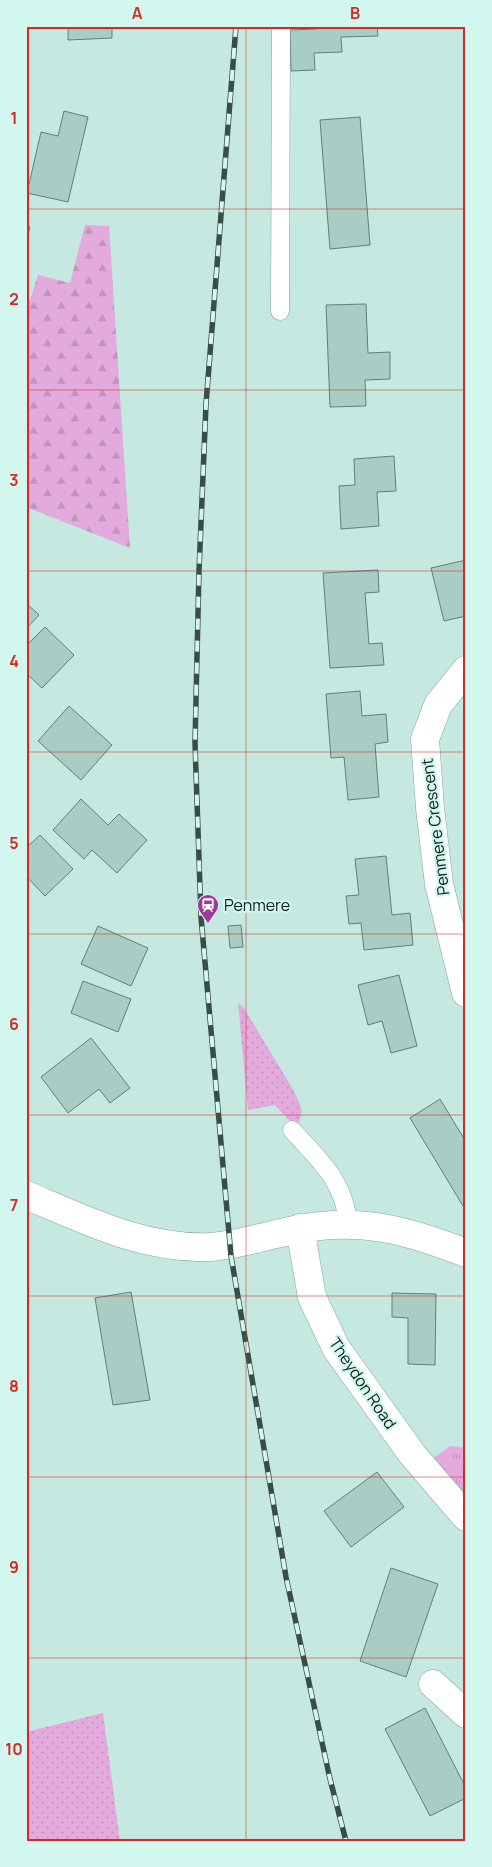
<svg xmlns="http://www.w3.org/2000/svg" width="492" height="1867" font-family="Manrope,sans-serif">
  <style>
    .grass { fill: url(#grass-tufts) }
    .forest { fill: url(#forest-firs) }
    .garden { fill: url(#garden-dots) }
    .building { fill: #a9cdc4; stroke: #5f8079 }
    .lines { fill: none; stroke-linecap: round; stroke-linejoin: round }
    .service-casing { stroke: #82a59d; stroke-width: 19 }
    .minor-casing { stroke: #82a59d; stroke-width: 29 }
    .tertiary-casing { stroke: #82a59d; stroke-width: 29 }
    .service { stroke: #fff; stroke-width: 18 }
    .minor { stroke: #fff; stroke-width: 28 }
    .tertiary { stroke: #fff; stroke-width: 28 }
    .rail-casing { stroke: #394c48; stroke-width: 5.5 }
    .rail { stroke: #d2f7ee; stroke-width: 4; stroke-dasharray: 11; stroke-linecap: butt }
    .grid { fill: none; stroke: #d62828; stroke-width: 1; stroke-opacity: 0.55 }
    .labels { text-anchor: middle; stroke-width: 4.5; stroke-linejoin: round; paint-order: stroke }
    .street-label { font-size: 16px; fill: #101e1b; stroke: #d2f7ee }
    .poi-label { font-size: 16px; fill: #101e1b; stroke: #d2f7ee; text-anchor: start }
    .neatline { fill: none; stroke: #d62828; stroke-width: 2 }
    .grid-label { font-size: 16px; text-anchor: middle; font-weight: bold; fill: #d62828 }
  </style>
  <defs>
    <pattern id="grass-tufts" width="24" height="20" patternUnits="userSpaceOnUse" patternTransform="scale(1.25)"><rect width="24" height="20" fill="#e3abdd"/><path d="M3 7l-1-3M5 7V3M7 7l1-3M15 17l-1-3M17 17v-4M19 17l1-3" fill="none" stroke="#c293bd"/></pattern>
    <pattern id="forest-firs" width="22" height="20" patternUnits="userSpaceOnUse" patternTransform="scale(1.25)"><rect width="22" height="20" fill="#e3abdd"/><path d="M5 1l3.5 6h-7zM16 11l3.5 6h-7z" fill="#c293bd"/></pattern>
    <pattern id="garden-dots" width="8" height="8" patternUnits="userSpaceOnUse" patternTransform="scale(1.25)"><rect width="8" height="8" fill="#e3abdd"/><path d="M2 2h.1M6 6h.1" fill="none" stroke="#c293bd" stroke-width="1.8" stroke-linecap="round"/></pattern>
  </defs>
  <rect width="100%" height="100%" fill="#c5e9e1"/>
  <path class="grass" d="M450 1446 466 1448V1496L432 1459Z"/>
  <path class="forest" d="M85 225 109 226 130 548 26 507V313L38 275 70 283Z"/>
  <g class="garden">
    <path d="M238 1003 244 1008 294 1091 302 1110 299 1123 294 1125 275 1105 248 1110Z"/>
    <path d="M103 1713 120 1841H26V1732Z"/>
  </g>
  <g class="building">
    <path d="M68 26H112V38L68 40Z"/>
    <path d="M317 26H377L378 36 341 37 342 52 314 53 315 70 291 71 290 30 317 29Z"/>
    <path d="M64 111 88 117 68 202 27 193 41 132 58 136Z"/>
    <path d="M360 117 370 245 330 249 320 120Z"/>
    <path d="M26 226 30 227 26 242Z"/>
    <path d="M366 304 368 353 390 352V379L365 380 366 406 330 407 326 305Z"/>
    <path d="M394 456 396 491 377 492 379 526 341 529 339 486 355 485 354 459Z"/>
    <path d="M466 560V616L444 621 431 568Z"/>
    <path d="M378 570 379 592 365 593 369 644 382 643 384 665 330 668 323 573Z"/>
    <path d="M26 603 39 615 26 629Z"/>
    <path d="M45 627 74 655 42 688 26 673V646Z"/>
    <path d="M360 691 362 716 386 714 388 742 375 744 379 797 348 800 344 757 331 758 326 694Z"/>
    <path d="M69 706 112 745 81 780 38 741Z"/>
    <path d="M81 799 108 825 119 814 147 840 117 873 92 850 84 859 53 830Z"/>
    <path d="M40 835 73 869 45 896 26 876V848Z"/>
    <path d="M386 856 392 915 410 913 413 945 364 950 361 923 349 924 346 896 359 895 355 859Z"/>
    <path d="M241 925 243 947 230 948 228 926Z"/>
    <path d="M98 926 148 948 131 986 81 964Z"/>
    <path d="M399 975 417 1046 391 1053 382 1021 368 1025 358 985Z"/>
    <path d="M83 981 131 999 118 1032 71 1013Z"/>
    <path d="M91 1038 130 1088 110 1103 99 1089 68 1113 41 1077Z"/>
    <path d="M440 1099 466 1142V1204L463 1206 410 1118Z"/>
    <path d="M131 1292 150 1400 113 1405 95 1298Z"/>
    <path d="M392 1293 436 1294 435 1365 408 1364V1318L392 1317Z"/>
    <path d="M377 1472 404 1507 351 1547 324 1511Z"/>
    <path d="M391 1568 438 1584 406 1677 360 1661Z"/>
    <path d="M425 1708 466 1788V1798L430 1816 385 1729Z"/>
  </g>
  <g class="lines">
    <g class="service-casing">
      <g id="service">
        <path d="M280 311 281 26"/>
        <path d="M292 1130C319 1160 344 1180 348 1223"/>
      </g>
    </g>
    <g class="minor-casing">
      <g id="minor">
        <path d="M466 670 438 705 425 739 430 808 439 884 466 993"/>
        <path d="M300 1228 312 1297 336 1348 412 1454 466 1517"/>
        <path d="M433 1684 466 1714"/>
      </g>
    </g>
    <g class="tertiary-casing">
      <path id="tertiary" d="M26 1195C85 1220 145 1250 211 1247 241 1245 270 1234 300 1229 361 1217 409 1231 466 1253"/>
    </g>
    <use href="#service" class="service"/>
    <use href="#minor" class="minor"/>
    <use href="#tertiary" class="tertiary"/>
    <g class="rail-casing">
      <path id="rail" d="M236 26 206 404 199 571 195 743 201 917 231 1256 286 1577 330 1779 346 1841"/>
    </g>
    <use href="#rail" class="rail"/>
  </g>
  <path class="grid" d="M246 26V1841M26 209H466M26 390H466M26 571H466M26 752H466M26 934H466M26 1115H466M26 1296H466M26 1477H466M26 1658H466"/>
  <defs>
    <g id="station-pin" transform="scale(1.125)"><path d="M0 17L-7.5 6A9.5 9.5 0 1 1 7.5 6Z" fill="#a1389b" stroke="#d2f7ee"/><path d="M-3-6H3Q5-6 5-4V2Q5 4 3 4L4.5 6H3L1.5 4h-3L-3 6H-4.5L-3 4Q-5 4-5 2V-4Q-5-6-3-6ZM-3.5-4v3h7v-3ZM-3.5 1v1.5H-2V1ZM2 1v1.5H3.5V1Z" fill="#fff"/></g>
  </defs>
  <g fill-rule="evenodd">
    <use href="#station-pin" x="208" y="905"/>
  </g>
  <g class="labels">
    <g class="street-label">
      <text transform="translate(435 827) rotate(-97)" y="6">Penmere Crescent</text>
      <text transform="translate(363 1383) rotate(56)" y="6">Theydon Road</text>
    </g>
    <g class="poi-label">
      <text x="224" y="911">Penmere</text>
    </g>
  </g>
  <rect width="492" height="1867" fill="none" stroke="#d2f7ee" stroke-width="55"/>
  <rect x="28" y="28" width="436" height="1812" class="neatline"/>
  <g class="grid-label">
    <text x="137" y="19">A</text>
    <text x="355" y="19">B</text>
    <text x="14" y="124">1</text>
    <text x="14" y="305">2</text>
    <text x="14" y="486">3</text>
    <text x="14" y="667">4</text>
    <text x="14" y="849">5</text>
    <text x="14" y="1030">6</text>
    <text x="14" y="1211">7</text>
    <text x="14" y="1392">8</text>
    <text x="14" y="1573">9</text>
    <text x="14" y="1755">10</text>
  </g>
</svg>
